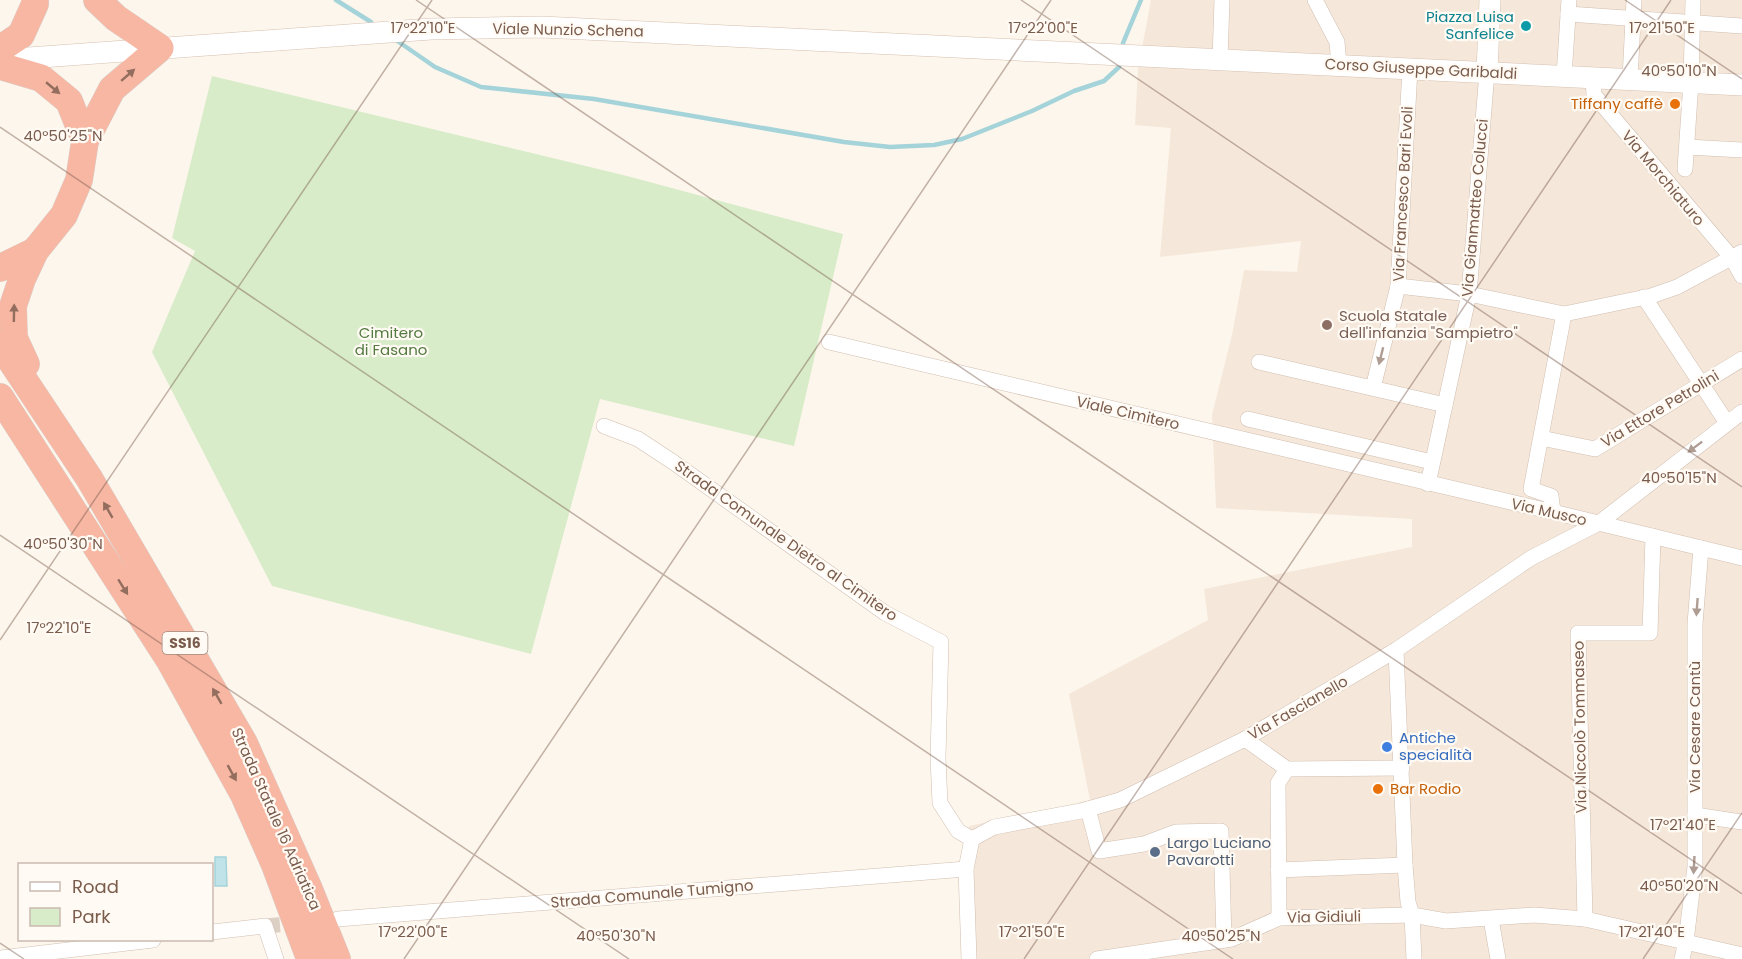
<svg xmlns="http://www.w3.org/2000/svg" width="1742" height="959" font-family="Poppins,sans-serif">
  <style>
    .residential { fill: #f5e8da }
    .green { fill: #d8ecc9 }
    .water { fill: #bfe3e8; stroke: #a5d3da; stroke-width: 1.5 }
    .lines { fill: none; stroke-linecap: round; stroke-linejoin: round }
    .stream { stroke: #a5d3da; stroke-width: 4.5 }
    .street-tunnel { stroke: #dcd0c4; stroke-width: 15; stroke-dasharray: 15 8; stroke-linecap: butt }
    .street-casing { stroke: #d1beb0; stroke-width: 16 }
    .secondary-casing { stroke: #d6c0b0; stroke-width: 22 }
    .highway-casing { stroke: #dad1cd; stroke-width: 28 }
    .street { stroke: #fff; stroke-width: 15 }
    .secondary { stroke: #fff; stroke-width: 21 }
    .highway { stroke: #f7b7a3; stroke-width: 27 }
    .oneway { fill: #936e5e }
    .oneway2 { fill: #af9d94 }
    .ticks { fill: none; stroke: #7a5c4d; stroke-width: 1.5; stroke-opacity: 0.45 }
    .culture-dot { fill: #0f9aa8; stroke: #fffaf3; stroke-width: 2 }
    .food-dot { fill: #e8710a; stroke: #fffaf3; stroke-width: 2 }
    .education-dot { fill: #8d6e63; stroke: #fffaf3; stroke-width: 2 }
    .shop-dot { fill: #3f7fe0; stroke: #fffaf3; stroke-width: 2 }
    .service-dot { fill: #5c6f8a; stroke: #fffaf3; stroke-width: 2 }
    .labels { text-anchor: middle; stroke-width: 4.5; stroke-linejoin: round; paint-order: stroke }
    .shield { fill: #fffaf3; stroke: #a28b7f; stroke-width: 1.5 }
    .shield-label { font-size: 14px; font-weight: bold; fill: #7a5c4d }
    .culture-label { font-size: 15px; fill: #0d838f; stroke: #fffaf3; text-anchor: end }
    .street-label { font-size: 15px; fill: #7a5c4d; stroke: #fffaf3 }
    .food-label { font-size: 15px; fill: #c56008; stroke: #fffaf3; text-anchor: end }
    .education-label { font-size: 15px; fill: #785e54; stroke: #fffaf3; text-anchor: start }
    .park-label { font-size: 15px; fill: #537a41; stroke: #fffaf3 }
    .shop-label { font-size: 15px; fill: #366cbe; stroke: #fffaf3; text-anchor: start }
    .service-label { font-size: 15px; fill: #4e5e75; stroke: #fffaf3; text-anchor: start }
    .ticks-label { font-size: 15px; text-anchor: middle; fill: #7a5c4d; stroke: #fffaf3; stroke-width: 4.5; stroke-linejoin: round; paint-order: stroke }
  </style>
  <rect width="100%" height="100%" fill="#fdf6ec"/>
  <path class="residential" d="M1151 0H1742V959H961L960 881 969 826 1090 800 1069 694 1208 620 1204 589 1412 547V519L1216 508 1212 415 1232 335 1244 270 1297 272 1301 241 1160 257 1171 128 1135 125 1138 69Z"/>
  <path class="green" d="M212 76 627 176 843 234 794 446 600 399 531 654 272 586 152 352 195 251 172 238Z"/>
  <path class="water" d="M215 857H226L227 886H215Z"/>
  <g class="lines">
    <g class="stream">
      <path d="M336 0 371 22"/>
      <path d="M396 40 435 67 481 87 594 99 844 142 890 147 934 145 962 139 1032 111 1074 91 1104 81 1119 67 1120 62"/>
      <path d="M1122 51 1123 43 1141 0"/>
    </g>
    <path class="street-tunnel" d="M265 926 301 923"/>
    <g class="street-casing">
      <g id="street">
        <path d="M1315 0 1337 42 1339 65"/>
        <path d="M1568 14 1742 26"/>
        <path d="M1220 60 1222 0"/>
        <path d="M1564 76 1569 0"/>
        <path d="M1593 77 1594 95 1732 258 1742 276"/>
        <path d="M1630 79 1634 0"/>
        <path d="M1687 147 1742 150"/>
        <path d="M1685 169 1691 82 1693 0"/>
        <path d="M1398 286 1469 294 1564 314 1651 296 1677 287 1742 252"/>
        <path d="M1644 297 1727 423"/>
        <path d="M829 342 1553 512 1742 558"/>
        <path d="M1259 362 1445 405"/>
        <path d="M1373 388 1398 286 1410 69"/>
        <path d="M1248 419 1432 462"/>
        <path d="M604 426 638 439 673 462 885 613 941 642 938 758 940 803 958 831 972 839"/>
        <path d="M1541 438 1595 449 1742 359"/>
        <path d="M1428 484 1469 294 1487 72"/>
        <path d="M1553 512 1551 496 1531 489 1564 314"/>
        <path d="M1396 650 1405 865 1408 902 1412 915 1414 959"/>
        <path d="M1245 739 1287 769 1402 768"/>
        <path d="M1088 809 1099 851 1144 844 1176 832 1221 831 1224 940"/>
        <path d="M1695 815 1742 822"/>
        <path d="M972 839 994 827 1081 811 1120 800 1245 739 1396 650 1531 558 1599 523 1742 412"/>
        <path d="M1278 870 1405 865"/>
        <path d="M1279 918 1278 783 1287 769"/>
        <path d="M338 919 966 869"/>
        <path d="M1491 919 1498 959"/>
        <path d="M1585 919 1578 633H1650L1653 536"/>
        <path d="M212 932 265 926 276 959"/>
        <path d="M0 958 153 940"/>
        <path d="M969 959 966 869 972 839"/>
        <path d="M1097 959 1232 939 1279 918 1412 915 1446 921 1534 915 1585 919 1742 955"/>
        <path d="M1682 959 1686 941 1695 867V624L1701 548"/>
      </g>
    </g>
    <g class="secondary-casing">
      <g id="secondary">
        <path d="M0 60 431 29 542 27 1742 85"/>
        <path d="M1487 72 1490 0"/>
      </g>
    </g>
    <g class="highway-casing">
      <g id="highway">
        <path d="M0 49 21 35 35 4V0"/>
        <path d="M0 66 41 78 69 101 85 141"/>
        <path d="M0 268 35 251"/>
        <path d="M0 344 89 478 244 743 309 889 337 959"/>
        <path d="M26 364 14 338 13 306 22 279 35 251 64 215 79 180 85 141 112 89 160 48 116 18 97 0"/>
        <path d="M0 397 170 661 244 795 275 865 310 959"/>
      </g>
    </g>
    <use href="#street" class="street"/>
    <use href="#secondary" class="secondary"/>
    <use href="#highway" class="highway"/>
  </g>
  <defs><path id="oneway-solid" d="M-6-.8H1V-3.2L6.5 0L1 3.2V.8H-6Z" transform="scale(1.5)"/></defs>
  <g class="oneway">
    <use href="#oneway-solid" transform="translate(128 75) rotate(-41)"/>
    <use href="#oneway-solid" transform="translate(53 88) rotate(40)"/>
    <use href="#oneway-solid" transform="translate(14 313) rotate(-89)"/>
    <use href="#oneway-solid" transform="translate(108 510) rotate(-120)"/>
    <use href="#oneway-solid" transform="translate(123 587) rotate(58)"/>
    <use href="#oneway-solid" transform="translate(217 696) rotate(-120)"/>
    <use href="#oneway-solid" transform="translate(232 773) rotate(61)"/>
  </g>
  <g class="oneway2">
    <use href="#oneway-solid" transform="translate(1381 356) rotate(104)"/>
    <use href="#oneway-solid" transform="translate(1695 447) rotate(143)"/>
    <use href="#oneway-solid" transform="translate(1697 607) rotate(94)"/>
    <use href="#oneway-solid" transform="translate(1694 865) rotate(93)"/>
  </g>
  <path class="ticks" d="M416 0 1742 894M1021 0 1742 487M1625 0 1742 79M0 127 1233 959M0 535 629 959M0 640 432 0M0 943 24 959M404 959 1051 0M1024 959 1671 0M1643 959 1742 813"/>
  <circle class="culture-dot" cx="1526" cy="26" r="6"/>
  <g class="food-dot">
    <circle cx="1675" cy="104" r="6"/>
    <circle cx="1378" cy="789" r="6"/>
  </g>
  <circle class="education-dot" cx="1327" cy="325" r="6"/>
  <circle class="shop-dot" cx="1387" cy="747" r="6"/>
  <circle class="service-dot" cx="1155" cy="852" r="6"/>
  <g class="labels">
    <rect class="shield" x="162.5" y="632" width="45" height="22" rx="4.5"/>
    <g class="shield-label">
      <text x="185" y="648">SS16</text>
    </g>
    <g class="culture-label">
      <text x="1514" y="22">Piazza Luisa<tspan x="1514" dy="17">Sanfelice</tspan></text>
    </g>
    <g class="street-label">
      <text transform="translate(568 30) rotate(1)" y="5">Viale Nunzio Schena</text>
      <text transform="translate(1421 69) rotate(3)" y="5">Corso Giuseppe Garibaldi</text>
      <text transform="translate(1663 178) rotate(50)" y="5">Via Morchiaturo</text>
      <text transform="translate(1403 194) rotate(-87)" y="5">Via Francesco Bari Evoli</text>
      <text transform="translate(1475 208) rotate(-85)" y="5">Via Gianmatteo Colucci</text>
      <text transform="translate(1660 409) rotate(-31)" y="5">Via Ettore Petrolini</text>
      <text transform="translate(1128 413) rotate(13)" y="5">Viale Cimitero</text>
      <text transform="translate(1549 512) rotate(13)" y="5">Via Musco</text>
      <text transform="translate(786 541) rotate(35)" y="5">Strada Comunale Dietro al Cimitero</text>
      <text transform="translate(1298 708) rotate(-30)" y="5">Via Fascianello</text>
      <text transform="translate(1580 727) rotate(-91)" y="5">Via Niccolò Tommaseo</text>
      <text transform="translate(1695 727) rotate(-90)" y="5">Via Cesare Cantù</text>
      <text transform="translate(276 819) rotate(66)" y="5">Strada Statale 16 Adriatica</text>
      <text transform="translate(652 894) rotate(-5)" y="5">Strada Comunale Tumigno</text>
      <text transform="translate(1324 917) rotate(-1)" y="5">Via Gidiuli</text>
    </g>
    <g class="food-label">
      <text x="1663" y="109">Tiffany caffè</text>
      <text x="1390" y="794" text-anchor="start">Bar Rodio</text>
    </g>
    <g class="education-label">
      <text x="1339" y="321">Scuola Statale<tspan x="1339" dy="17">dell'infanzia "Sampietro"</tspan></text>
    </g>
    <g class="park-label">
      <text x="391" y="338">Cimitero<tspan x="391" dy="17">di Fasano</tspan></text>
    </g>
    <g class="shop-label">
      <text x="1399" y="743">Antiche<tspan x="1399" dy="17">specialità</tspan></text>
    </g>
    <g class="service-label">
      <text x="1167" y="848">Largo Luciano<tspan x="1167" dy="17">Pavarotti</tspan></text>
    </g>
  </g>
  <g class="ticks-label">
    <text x="423" y="33">17°22'10"E</text>
    <text x="1043" y="33">17°22'00"E</text>
    <text x="1662" y="33">17°21'50"E</text>
    <text x="1679" y="76">40°50'10"N</text>
    <text x="63" y="141">40°50'25"N</text>
    <text x="1679" y="483">40°50'15"N</text>
    <text x="63" y="549">40°50'30"N</text>
    <text x="59" y="633">17°22'10"E</text>
    <text x="1683" y="830">17°21'40"E</text>
    <text x="1679" y="891">40°50'20"N</text>
    <text x="413" y="937">17°22'00"E</text>
    <text x="1032" y="937">17°21'50"E</text>
    <text x="1652" y="937">17°21'40"E</text>
    <text x="616" y="941">40°50'30"N</text>
    <text x="1221" y="941">40°50'25"N</text>
  </g>
  <rect x="18" y="863" width="195" height="78" fill="#fffaf3" stroke="#cabbb1" stroke-width="1.5"/>
  <rect x="30" y="882" width="30" height="9" fill="#ffffff" stroke="#cabbb1" stroke-width="1.5"/>
  <text x="72" y="893" font-size="18" fill="#7a5c4d">Road</text>
  <rect x="30" y="908" width="30" height="18" fill="#d8ecc9" stroke="#cabbb1" stroke-width="1.5"/>
  <text x="72" y="923" font-size="18" fill="#7a5c4d">Park</text>
</svg>
